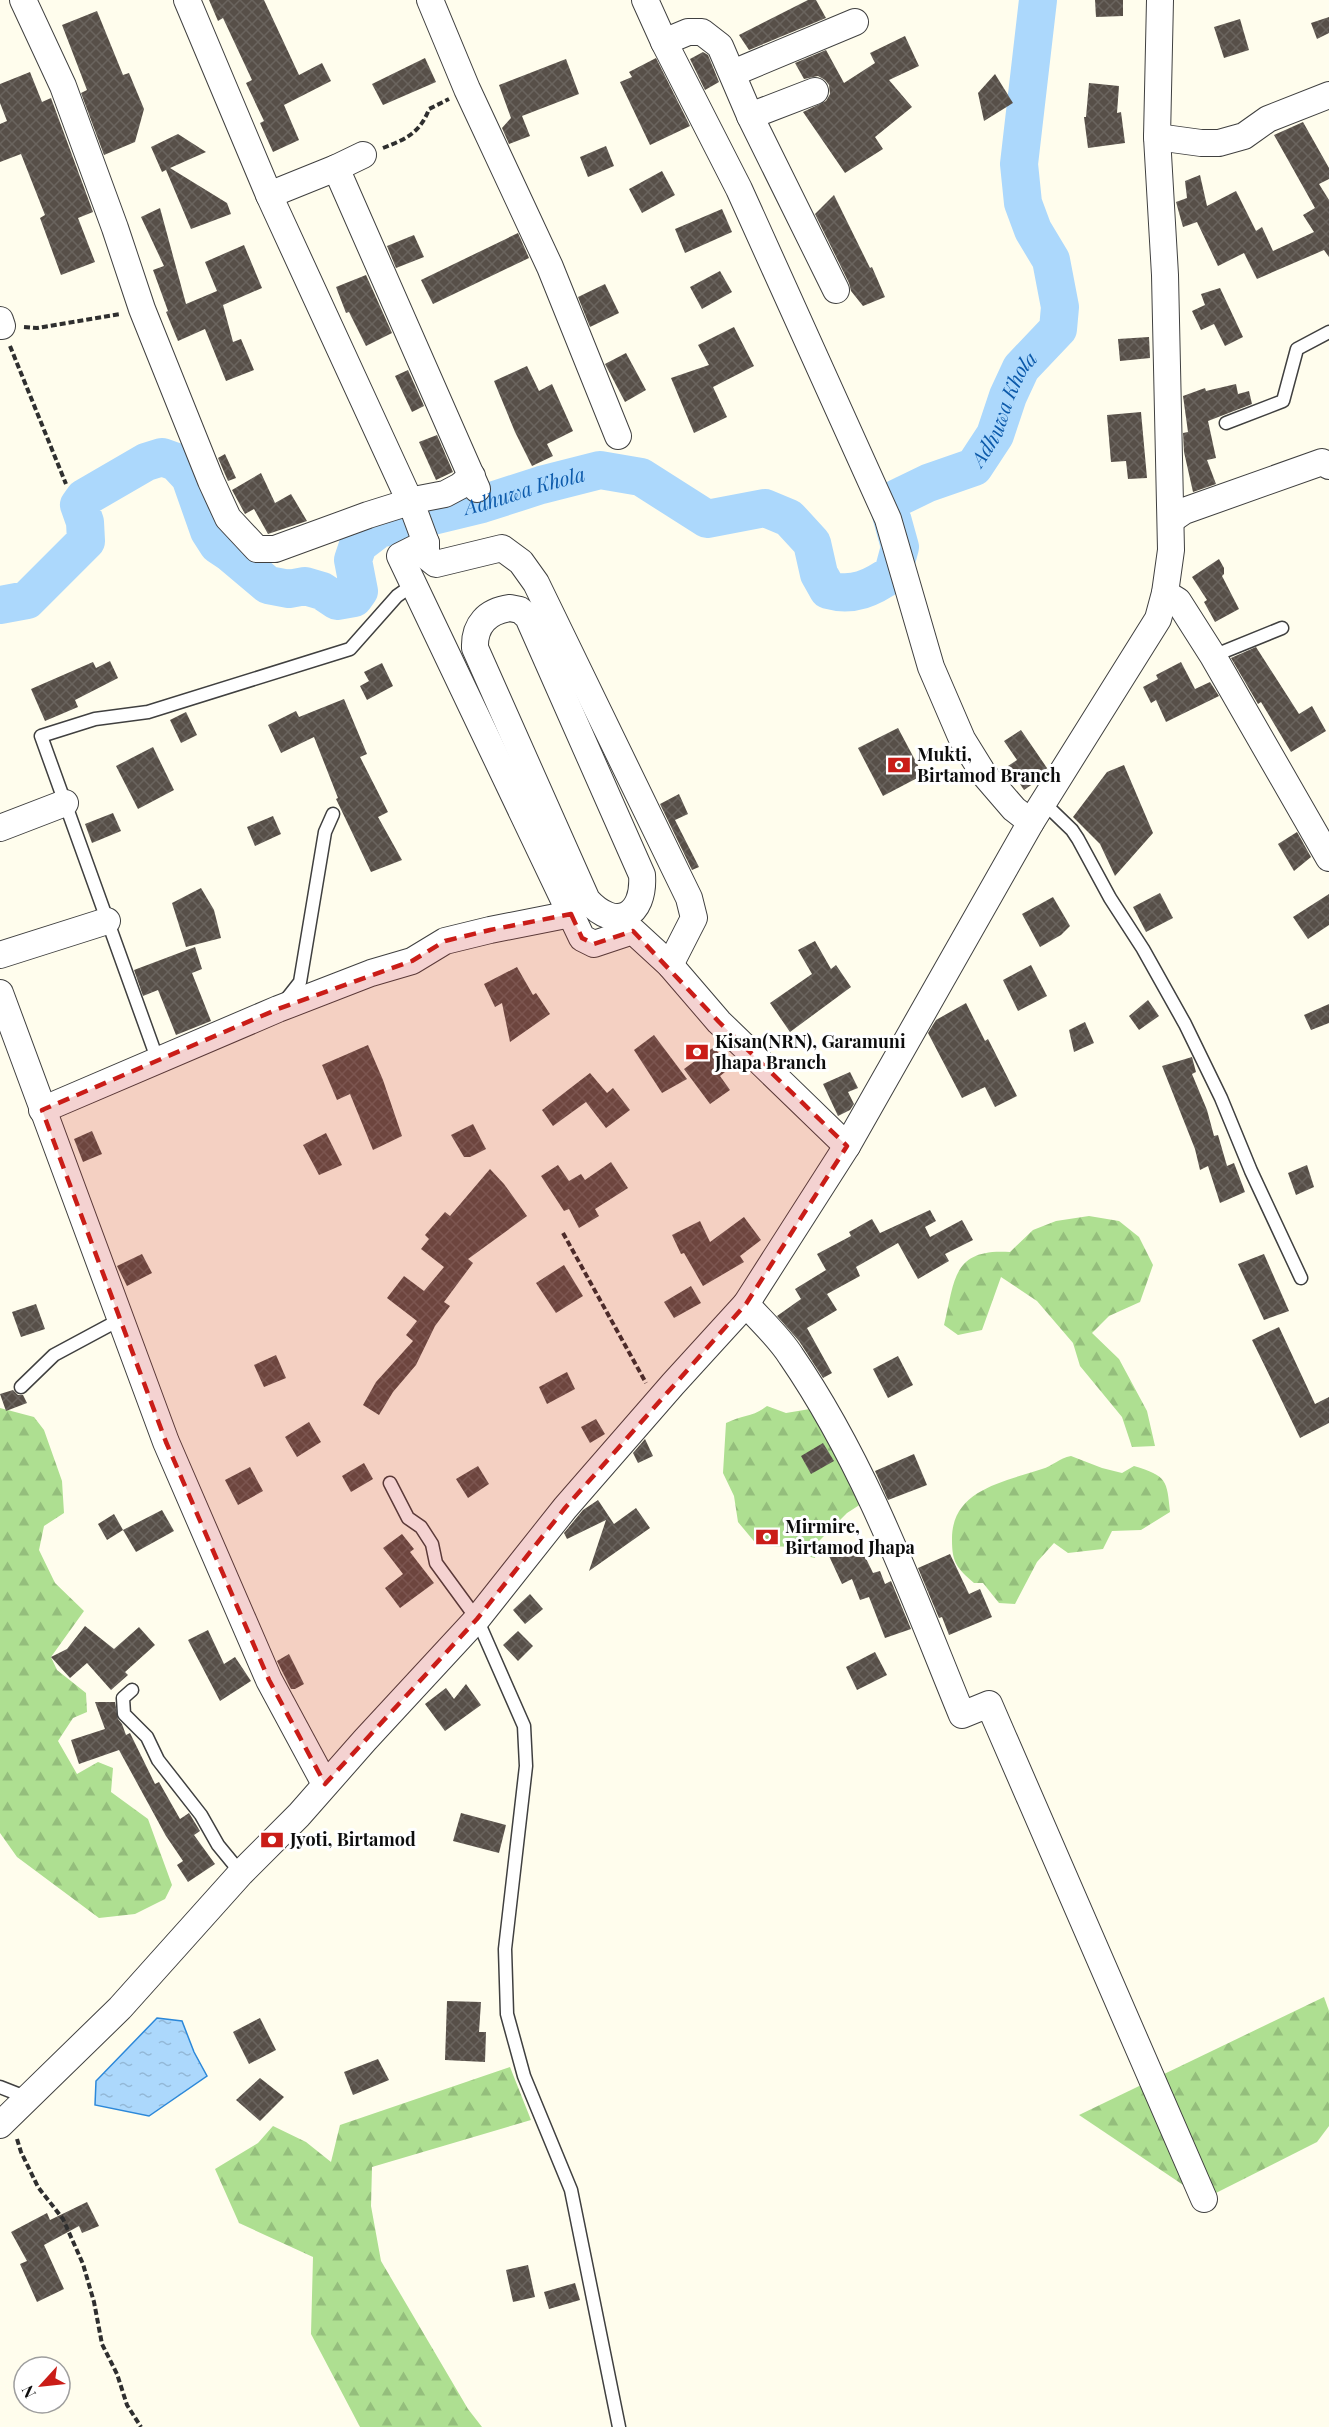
<svg xmlns="http://www.w3.org/2000/svg" width="1329" height="2427" font-family="'Playfair Display',serif">
  <style>
    .forest { fill: url(#forest-firs) }
    .water { fill: url(#water-ripples); stroke: #2c88d9; stroke-width: 1.5 }
    .lines { fill: none; stroke-linecap: round; stroke-linejoin: round }
    .river { stroke: #acd8fc; stroke-width: 38 }
    .building { fill: url(#building-cross-hatch) }
    .lane-casing { stroke: #404040; stroke-width: 15 }
    .street-casing { stroke: #404040; stroke-width: 28 }
    .path { stroke: #2f2f2f; stroke-width: 4; stroke-dasharray: 6 3; stroke-linecap: butt }
    .lane { stroke: #fff; stroke-width: 12 }
    .street { stroke: #fff; stroke-width: 26 }
    .marked { fill: #ca1d18; fill-opacity: 0.2; stroke: #ca1d18; stroke-width: 4.5; stroke-dasharray: 12 8; stroke-linejoin: round }
    .labels { text-anchor: middle; stroke-width: 6; stroke-linejoin: round; paint-order: stroke }
    .poi-label { font-size: 18px; font-weight: bold; fill: #0d0d0d; stroke: #fff; text-anchor: start }
    .water-label { font-size: 20px; font-style: italic; fill: #0b59aa; stroke: #fff }
  </style>
  <defs>
    <pattern id="forest-firs" width="22" height="20" patternUnits="userSpaceOnUse" patternTransform="scale(1.5)"><rect width="22" height="20" fill="#aedf91"/><path d="M5 1l3.5 6h-7zM16 11l3.5 6h-7z" fill="#94be7c"/></pattern>
    <pattern id="water-ripples" width="26" height="14" patternUnits="userSpaceOnUse" patternTransform="scale(1.5)"><rect width="26" height="14" fill="#acd8fc"/><path d="M2 4q2-2 4 0t4 0M15 11q2-2 4 0t4 0" fill="none" stroke="#93b8d7"/></pattern>
    <pattern id="building-cross-hatch" width="8" height="8" patternUnits="userSpaceOnUse" patternTransform="scale(1.5)"><rect width="8" height="8" fill="#574f48"/><path d="M0 0l8 8M0 8l8-8" fill="none" stroke="#6a645e"/></pattern>
  </defs>
  <rect width="100%" height="100%" fill="#fffded"/>
  <g class="forest">
    <path d="M1089 1216 1119 1221 1139 1237 1153 1265 1140 1302 1109 1316 1092 1333 1119 1359 1147 1411 1155 1446 1132 1447 1122 1417 1080 1366 1073 1343 1037 1301 1001 1277 982 1330 958 1335 944 1325C955 1280 952 1248 1010 1252L1033 1230 1056 1221Z"/>
    <path d="M767 1406 786 1413 810 1409 823 1422 861 1504 847 1513 816 1544 815 1558 802 1555 799 1547 758 1546 738 1522 734 1496 723 1473 726 1423C742 1415 753 1417 767 1406Z"/>
    <path d="M0 1408 34 1417 44 1430 62 1481 64 1513 44 1526 39 1550 55 1583 84 1611 51 1657 57 1670 86 1693 87 1712 73 1718 58 1741 77 1774 98 1762 113 1768 111 1792 148 1819 172 1885 165 1899 135 1914 99 1918 17 1857 0 1833Z"/>
    <path d="M1071 1456 1102 1468 1122 1473 1134 1466C1167 1476 1167 1480 1170 1512L1141 1530 1112 1531 1103 1549 1068 1553 1054 1543 1037 1562 1015 1604 999 1603 983 1583H974C957 1568 952 1563 952 1540 951 1490 1003 1482 1042 1469 1053 1466 1059 1458 1071 1456Z"/>
    <path d="M1324 1997 1329 2011V2126L1317 2142 1204 2199 1079 2115Z"/>
    <path d="M510 2067 531 2120 372 2167 371 2206 381 2261 468 2409 482 2427H360L311 2334 313 2257 239 2223 215 2169 258 2143 273 2126 306 2142 331 2162 340 2125Z"/>
  </g>
  <path class="water" d="M157 2018 182 2021 194 2052 207 2076 149 2116 95 2105 96 2081Z"/>
  <g class="lines">
    <path class="river" id="s1" d="M0 605 27 600 86 541 85 522 79 505 84 498 146 462 162 457 176 462 190 477 209 531 218 545 230 553 268 585 289 589 305 586 322 591 337 601 354 598 359 591 353 560 358 545 379 529 482 504 541 485 600 470 641 477 707 519 765 508 789 518 812 543 819 574 828 590C853 597 872 588 893 573L900 547 890 511 897 498 928 483 974 467 995 435 1008 396 1021 368 1058 329 1060 307 1051 260 1033 230 1023 203 1019 164 1038 0"/>
  </g>
  <g class="building">
    <path d="M209 0H264L299 75 322 63 331 81 284 105 299 140 273 152 260 123 264 121 246 83 252 80 223 18 218 21Z"/>
    <path d="M808 0H816L826 18 749 50 739 35Z"/>
    <path d="M1095 0H1123V16L1096 17Z"/>
    <path d="M97 11 123 75 129 73 144 109 135 142 104 155 81 93 87 90 62 25Z"/>
    <path d="M1329 17V33L1317 39 1311 23Z"/>
    <path d="M1240 19 1249 50 1224 58 1214 27Z"/>
    <path d="M905 36 919 66 889 80 912 107 875 137 883 149 845 173 803 112 826 101 830 94 829 85 825 80 818 76 804 79 795 63 826 50 844 83 875 63 870 53Z"/>
    <path d="M703 52 708 55 719 82 705 90 690 59Z"/>
    <path d="M425 58 436 82 383 105 372 84Z"/>
    <path d="M656 58 690 126 650 145 620 82 632 77 629 72Z"/>
    <path d="M566 59 579 94 522 116 530 136 509 144 502 128 511 118 499 85Z"/>
    <path d="M30 72 42 102 51 98 93 212 78 218 95 262 61 275 40 218 45 215 21 154 0 162V124L7 121 0 103V84Z"/>
    <path d="M995 74 1013 103 984 121 978 93Z"/>
    <path d="M1089 83 1119 86 1117 113 1121 112 1125 143 1088 148 1084 117H1086Z"/>
    <path d="M1303 122 1329 168V179L1319 184 1329 200V257L1324 250 1257 279 1244 253 1218 266 1197 222 1183 227 1176 202 1187 198 1185 181 1200 175 1207 206 1236 191 1256 231 1262 227 1273 251 1314 232 1303 215 1315 208 1274 135Z"/>
    <path d="M178 134 206 152 170 168 227 203 231 214 191 229 166 170 162 172 151 147Z"/>
    <path d="M606 146 614 166 588 177 580 157Z"/>
    <path d="M662 171 675 195 642 213 629 189Z"/>
    <path d="M834 195 870 268 872 267 885 297 863 306 851 291 849 283 815 214Z"/>
    <path d="M160 208 186 304 217 291 205 262 244 245 262 288 223 305 233 342 241 339 254 370 226 381 205 329 178 341 166 312 168 311 153 270 164 266 141 217Z"/>
    <path d="M722 209 732 232 685 253 675 229Z"/>
    <path d="M518 233 529 258 433 304 421 280Z"/>
    <path d="M414 235 424 257 396 268 387 246Z"/>
    <path d="M720 271 732 292 702 309 690 287Z"/>
    <path d="M366 275 392 333 366 346 349 312 346 313 336 287Z"/>
    <path d="M605 284 619 313 590 327 578 297Z"/>
    <path d="M1220 288 1243 337 1225 346 1214 324 1201 330 1192 311 1205 305 1201 294Z"/>
    <path d="M734 327 754 366 713 387 727 417 694 433 671 378 709 365 698 345Z"/>
    <path d="M1149 337 1150 358 1120 361 1118 339Z"/>
    <path d="M626 353 646 390 625 402 605 364Z"/>
    <path d="M527 366 539 391 552 384 573 431 547 444 553 456 532 466 515 432 494 381Z"/>
    <path d="M408 370 424 406 412 412 395 376Z"/>
    <path d="M1236 384 1238 394 1249 391 1252 404 1208 421 1216 458 1207 460 1216 484 1193 492 1184 452 1183 433 1188 432 1183 396 1205 388 1206 391Z"/>
    <path d="M1141 412 1147 478 1128 479 1126 461 1111 462 1107 415Z"/>
    <path d="M437 435 453 472 436 480 419 442Z"/>
    <path d="M225 454 236 478 228 481 218 458Z"/>
    <path d="M261 473 275 503 291 494 307 521 268 534 254 509 245 514 232 490Z"/>
    <path d="M1219 559 1224 568V574L1222 576 1239 609 1215 622 1204 602 1207 600 1192 577Z"/>
    <path d="M1256 647 1299 714 1312 706 1326 731 1291 752 1261 702 1258 704 1231 658Z"/>
    <path d="M110 661 118 678 75 700 78 707 45 721 31 689 93 662 96 668Z"/>
    <path d="M1181 662 1195 689 1210 682 1219 696 1166 722 1156 700 1151 703 1143 687 1158 679 1156 675Z"/>
    <path d="M382 663 393 686 367 700 360 686 369 681 364 672Z"/>
    <path d="M344 699 367 754 360 757 388 812 378 817 402 860 371 872 336 799 338 798 314 737 281 753 268 725 296 711 299 717Z"/>
    <path d="M186 712 197 735 181 743 170 720Z"/>
    <path d="M898 728 923 775 883 796 858 748Z"/>
    <path d="M1021 730 1047 768 1040 779 1024 790 1008 766 1017 760 1004 741Z"/>
    <path d="M153 747 174 790 138 809 116 766Z"/>
    <path d="M1124 765 1153 833 1115 876 1100 844 1073 817 1107 772Z"/>
    <path d="M679 794 688 814 675 820 699 867 692 870 660 804Z"/>
    <path d="M113 813 121 831 92 843 85 824Z"/>
    <path d="M273 816 281 834 255 846 247 827Z"/>
    <path d="M1297 832 1311 857 1294 871 1278 844Z"/>
    <path d="M201 888 214 910 221 938 186 947 172 903Z"/>
    <path d="M1160 893 1173 918 1146 932 1133 907Z"/>
    <path d="M1329 894V925L1308 939 1293 917Z"/>
    <path d="M1053 897 1070 926 1061 935 1040 947 1022 914Z"/>
    <path d="M815 941 831 969 836 965 851 987 790 1032 770 1003 812 974 798 950Z"/>
    <path d="M195 947 202 969 192 973 211 1021 176 1035 158 990 143 996 134 970Z"/>
    <path d="M1031 965 1047 996 1018 1011 1003 980Z"/>
    <path d="M517 967 533 995 536 993 550 1014 510 1042 502 1003 495 1007 484 984Z"/>
    <path d="M1148 1000 1159 1016 1139 1030 1129 1016Z"/>
    <path d="M966 1003 985 1041 988 1039 1017 1096 995 1107 985 1087 962 1098 928 1033 936 1020Z"/>
    <path d="M1329 1004V1023L1311 1030 1304 1015Z"/>
    <path d="M1085 1022 1094 1043 1074 1052 1069 1030Z"/>
    <path d="M654 1035 687 1079 662 1093 634 1050Z"/>
    <path d="M368 1045 383 1080 402 1136 373 1150 350 1094 337 1100 322 1065Z"/>
    <path d="M714 1047 730 1068 720 1076 730 1090 710 1104 684 1069Z"/>
    <path d="M1192 1057 1196 1072 1192 1074 1207 1110 1214 1136 1218 1135 1227 1166 1234 1163 1245 1192 1220 1203 1208 1166 1200 1170 1195 1149 1162 1066Z"/>
    <path d="M850 1072 858 1088 848 1092 854 1104 850 1110 838 1116 823 1084Z"/>
    <path d="M590 1073 607 1093 613 1088 630 1110 606 1128 586 1102 553 1126 542 1110Z"/>
    <path d="M473 1124 486 1149 470 1157H464L451 1135Z"/>
    <path d="M92 1131 102 1154 83 1162 74 1139Z"/>
    <path d="M326 1133 342 1165 319 1175 303 1145Z"/>
    <path d="M611 1162 628 1188 595 1209 599 1216 579 1228 569 1209 564 1211 541 1176 558 1165 569 1181 581 1174 585 1180Z"/>
    <path d="M1307 1165 1314 1187 1296 1195 1288 1173Z"/>
    <path d="M490 1169 504 1184 527 1216 468 1259 473 1263 444 1302 450 1306 435 1326 416 1365 393 1392 379 1415 363 1405 376 1382 413 1341 406 1335 417 1321 387 1298 404 1276 424 1291 444 1267 421 1249 429 1239 425 1235 445 1212 450 1216Z"/>
    <path d="M930 1210 936 1221 925 1227 930 1237 962 1220 973 1240 945 1254 949 1261 918 1279 898 1243 856 1267 860 1276 827 1294 837 1310 807 1328 832 1373 823 1378 799 1341 777 1316 801 1299 795 1289 826 1270 817 1254 851 1236 849 1232 872 1219 880 1233Z"/>
    <path d="M744 1217 761 1240 740 1256 744 1262 703 1286 684 1253 681 1254 672 1235 700 1221 710 1242Z"/>
    <path d="M142 1254 152 1273 127 1286 117 1266Z"/>
    <path d="M1264 1254 1289 1311 1264 1320 1238 1264Z"/>
    <path d="M564 1265 583 1296 556 1313 536 1283Z"/>
    <path d="M691 1286 701 1303 674 1318 664 1302Z"/>
    <path d="M36 1304 45 1329 21 1337 12 1312Z"/>
    <path d="M1279 1327 1315 1404 1329 1397V1423L1300 1438 1252 1340Z"/>
    <path d="M276 1355 286 1378 264 1387 254 1365Z"/>
    <path d="M898 1356 913 1385 888 1398 873 1369Z"/>
    <path d="M567 1372 575 1389 547 1404 539 1387Z"/>
    <path d="M13 1390 18 1395H23L27 1403 6 1411 0 1394Z"/>
    <path d="M596 1419 605 1434 590 1443 581 1427Z"/>
    <path d="M309 1422 321 1442 297 1457 285 1437Z"/>
    <path d="M645 1439 653 1456 638 1463 633 1453Z"/>
    <path d="M823 1443 834 1461 811 1474 801 1456Z"/>
    <path d="M914 1454 927 1485 888 1500 875 1471Z"/>
    <path d="M364 1463 373 1479 351 1492 342 1476Z"/>
    <path d="M478 1466 489 1484 468 1498 456 1479Z"/>
    <path d="M250 1467 263 1491 238 1505 225 1480Z"/>
    <path d="M598 1500 614 1524 636 1508 650 1528 589 1571 606 1520 567 1539 564 1533 583 1510Z"/>
    <path d="M162 1510 174 1531 136 1552 123 1530Z"/>
    <path d="M114 1514 123 1530 107 1540 98 1524Z"/>
    <path d="M402 1534 414 1549 410 1552 434 1583 400 1608 385 1588 403 1574 383 1548Z"/>
    <path d="M858 1542 873 1573 880 1571 885 1584 891 1581 911 1629 885 1638 869 1597 860 1600 852 1579 842 1584 829 1556Z"/>
    <path d="M950 1554 969 1594 980 1589 992 1617 949 1635 942 1617 939 1618 918 1568Z"/>
    <path d="M530 1594 543 1609 525 1624 513 1610Z"/>
    <path d="M85 1626 114 1649 139 1627 155 1645 125 1672 128 1675 111 1690 87 1663 70 1678 51 1657 67 1649Z"/>
    <path d="M208 1630 224 1664 235 1657 251 1681 220 1701 188 1640Z"/>
    <path d="M518 1631 533 1646 518 1661 503 1645Z"/>
    <path d="M875 1652 887 1675 857 1690 846 1667Z"/>
    <path d="M289 1654 304 1684 295 1689H291L277 1661Z"/>
    <path d="M466 1684 481 1705 445 1731 425 1704 446 1688 454 1699Z"/>
    <path d="M95 1702H115L118 1719 122 1724 126 1735 130 1733 155 1784 159 1782 180 1819 189 1813 200 1831 194 1835 215 1864 188 1882 177 1865 183 1861 166 1836 119 1750 79 1764 71 1740 105 1729Z"/>
    <path d="M461 1813 506 1825 499 1853 453 1841Z"/>
    <path d="M447 2001 481 2002 479 2032H486L485 2062 445 2060Z"/>
    <path d="M260 2018 276 2050 249 2064 233 2032Z"/>
    <path d="M378 2059 389 2080 353 2095 344 2072Z"/>
    <path d="M260 2078 284 2097 260 2121 236 2100Z"/>
    <path d="M87 2202 99 2226 82 2233 79 2226 44 2245 64 2289 37 2302 20 2264 27 2261 11 2232 47 2213 50 2220Z"/>
    <path d="M528 2265 535 2297 513 2302 506 2270Z"/>
    <path d="M575 2283 580 2300 549 2309 544 2292Z"/>
  </g>
  <g class="lines">
    <g class="lane-casing">
      <g id="lane">
        <path d="M1226 423 1283 401 1297 349 1329 332"/>
        <path d="M1213 656 1282 628"/>
        <path d="M1044 803 1072 830 1078 839 1110 898 1143 949 1185 1024 1221 1098 1251 1171 1301 1278"/>
        <path d="M285 1001 300 982 325 832 333 814"/>
        <path d="M158 1061 41 736 95 719 148 712 350 649 397 596 414 584"/>
        <path d="M21 1387 54 1355 121 1319"/>
        <path d="M390 1483 408 1518 421 1527 432 1544 436 1563 477 1619 524 1726 526 1766 505 1949 507 2014 524 2076 571 2190 619 2427"/>
        <path d="M132 1690 123 1698 124 1714 147 1737 158 1760 201 1815 218 1845 241 1873"/>
        <path d="M0 2087 28 2098"/>
      </g>
    </g>
    <g class="street-casing">
      <g id="street">
        <path d="M23 0 63 86 115 228 142 309 211 481 228 518 257 549H275L368 515 419 499 445 494 460 486 472 476"/>
        <path d="M187 0 269 195 413 508 426 543 400 556 582 938 594 944 633 931 670 965 719 1022 847 1146"/>
        <path d="M430 0 467 89 550 267 618 436"/>
        <path d="M645 0 664 42 739 189 888 519 931 667 962 739 983 773 1014 809 1031 822"/>
        <path d="M664 42 688 32H702L720 46 750 116 836 290"/>
        <path d="M733 73 855 22"/>
        <path d="M750 116 815 91"/>
        <path d="M1157 137 1201 143H1219L1244 136 1268 119 1329 95"/>
        <path d="M336 168 363 155"/>
        <path d="M269 195 336 168 477 489"/>
        <path d="M0 320 2 326"/>
        <path d="M1171 520 1184 511 1322 462 1329 466"/>
        <path d="M426 543V556L436 564 502 548 521 562 536 583 689 898 694 918 670 965"/>
        <path d="M1165 593 1178 601 1213 656 1329 858"/>
        <path d="M510 608 520 610 528 617 642 875C645 916 616 932 587 900L475 648C474 625 487 611 510 608Z"/>
        <path d="M0 828 65 803"/>
        <path d="M0 955 107 921"/>
        <path d="M0 993 166 1442 269 1680 325 1784"/>
        <path d="M42 1110 278 1009 371 973 412 961 445 941 490 930 571 914"/>
        <path d="M746 1304C761 1321 779 1337 791 1356 866 1465 912 1593 962 1715L989 1704 1204 2199"/>
        <path d="M0 2125 120 2008 241 1873 299 1815 365 1740 477 1619 565 1508 673 1384 746 1304 847 1146 1031 822 1158 619 1165 593 1171 550 1165 275 1157 137 1160 0"/>
      </g>
    </g>
    <g class="path">
      <path d="M383 148C406 139 420 133 429 109L449 99"/>
      <path d="M24 327 37 328 120 314"/>
      <path d="M10 346 66 484"/>
      <path d="M563 1233 646 1383"/>
      <path d="M17 2139 21 2152 38 2187 63 2219 83 2264 94 2302 102 2344 117 2374 127 2405 141 2427"/>
    </g>
    <use href="#lane" class="lane"/>
    <use href="#street" class="street"/>
  </g>
  <path class="marked" d="M571 914 582 938 594 944 633 931 719 1022 847 1146 746 1304 565 1508 477 1619 325 1784 269 1680 166 1442 42 1110 278 1009 412 961 445 941 490 930Z"/>
  <defs>
    <g id="bank-bare" transform="scale(1.8)"><path d="M-6-4H6V4H-6ZM0-2.3a2.3 2.3 0 1 0 0 4.6a2.3 2.3 0 1 0 0-4.6Z" fill="#ca1d18" stroke="#fff" stroke-width="2.5" paint-order="stroke"/></g>
  </defs>
  <g fill-rule="evenodd">
    <use href="#bank-bare" x="899" y="765"/>
    <use href="#bank-bare" x="697" y="1052"/>
    <use href="#bank-bare" x="767" y="1537"/>
    <use href="#bank-bare" x="272" y="1840"/>
  </g>
  <g class="labels">
    <g class="poi-label">
      <text x="917" y="761">Mukti,<tspan x="917" dy="21">Birtamod Branch</tspan></text>
      <text x="715" y="1048">Kisan(NRN), Garamuni<tspan x="715" dy="21">Jhapa Branch</tspan></text>
      <text x="785" y="1533">Mirmire,<tspan x="785" dy="21">Birtamod Jhapa</tspan></text>
      <text x="290" y="1846">Jyoti, Birtamod</text>
    </g>
    <g class="water-label">
      <text dy="7" stroke="none"><textPath href="#s1" startOffset="1407">Adhuwa Khola</textPath></text>
      <text dy="7" stroke="none"><textPath href="#s1" startOffset="742">Adhuwa Khola</textPath></text>
    </g>
  </g>
  <g transform="translate(42 2385) rotate(243)"><circle r="28" fill="#ffffff" stroke="#9e9e9e" stroke-width="1.5"/>
  <path d="M0-4.5L10 22L0 15L-10 22Z" fill="#ca1d18"/>
  <text y="-9" font-size="16" font-weight="bold" text-anchor="middle" fill="#0d0d0d">N</text>
  </g>
</svg>
